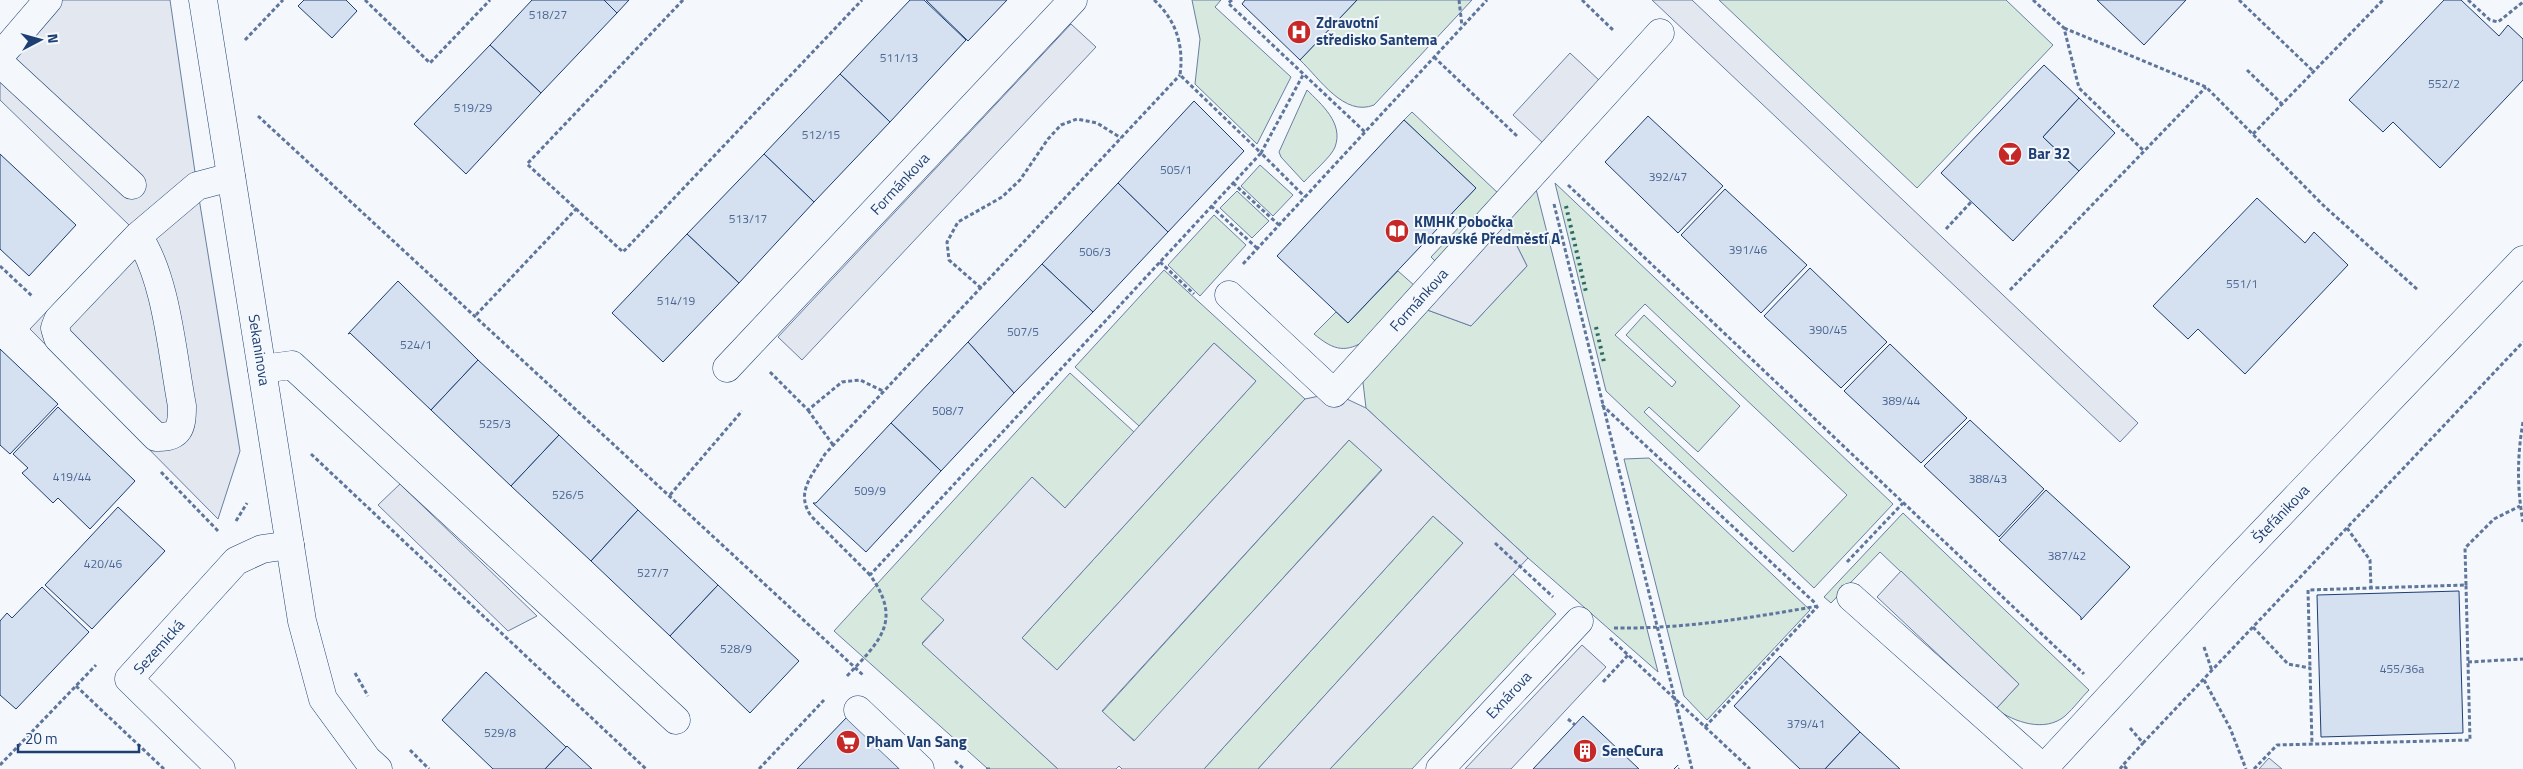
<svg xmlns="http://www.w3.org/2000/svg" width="2523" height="769" font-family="'Titillium Web',sans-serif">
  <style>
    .green { fill: #d7e8df; stroke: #687fa3; fill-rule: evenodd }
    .parking { fill: #e3e8f0; stroke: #687fa3; fill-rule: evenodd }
    .building { fill: #d5e0f0; stroke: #1d3f73 }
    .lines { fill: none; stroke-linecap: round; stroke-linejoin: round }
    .minor-casing { stroke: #1d3f73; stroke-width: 29 }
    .path { stroke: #5e769c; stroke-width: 3; stroke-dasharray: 4 2.5; stroke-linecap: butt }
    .minor { stroke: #f4f7fb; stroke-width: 28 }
    .hedge { stroke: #2c6c60; stroke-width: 4; stroke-dasharray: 2.5 4; stroke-linecap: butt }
    .fence { stroke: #1d3f73; stroke-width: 1; stroke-dasharray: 6 2.5; stroke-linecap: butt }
    .labels { text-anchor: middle; stroke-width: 4; stroke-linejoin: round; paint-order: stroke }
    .number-label { font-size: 12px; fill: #4b6792 }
    .poi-label { font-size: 15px; font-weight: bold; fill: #1d3f73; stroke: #f4f7fb; text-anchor: start }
    .street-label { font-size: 15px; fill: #1d3f73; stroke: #f4f7fb }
  </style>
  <rect width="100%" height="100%" fill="#f4f7fb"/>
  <g class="green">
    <path d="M1192 0H1221L1215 7 1291 77 1257 144 1195 84 1200 39Z"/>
    <path d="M1357 0H1472L1374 105C1344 117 1320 79 1300 60Z"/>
    <path d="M1719 0H2006L2053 45 1917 188Z"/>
    <path d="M1307 90C1321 104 1344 123 1335 147 1332 156 1311 174 1304 182L1281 157 1279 152Z"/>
    <path d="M1412 112 1499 194 1436 262 1431 257 1462 224 1452 213 1476 188 1404 120Z"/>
    <path d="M1260 165 1293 195 1273 216 1241 186Z"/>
    <path d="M1555 183 1893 504 1814 588 1606 391ZM1645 304 1847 495 1793 552 1644 412 1649 407 1698 452 1740 406 1644 315 1626 335 1676 382 1672 387 1615 335Z"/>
    <path d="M1535 185 1647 629 1658 672 1528 558 1366 408 1362 374 1422 308 1471 326 1527 266 1504 220Z"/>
    <path d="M1237 191 1269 221 1252 238 1220 208Z"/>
    <path d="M1214 215 1246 245 1200 296 1168 265Z"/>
    <path d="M1164 270 1305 399 1057 670 1022 638 1256 381 1214 343 1139 426 1075 367Z"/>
    <path d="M1398 271 1415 286 1363 342C1343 354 1331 348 1314 334L1336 312 1348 323Z"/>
    <path d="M1070 373 1134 432 1065 508 1032 477 944 620 922 643 1058 769H988L834 631Z"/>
    <path d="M1349 440 1382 469 1135 741 1102 712Z"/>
    <path d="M1649 458 1810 610 1707 720 1684 696 1624 459Z"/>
    <path d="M1903 513 2089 690C2081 698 2074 708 2065 716 2045 733 2014 722 1996 709L2019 684 1880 552 1831 603 1824 597Z"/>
    <path d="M1433 516 1463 543 1258 769H1204Z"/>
    <path d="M1513 574 1556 614 1412 769H1330Z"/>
  </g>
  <g class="parking">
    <path d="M36 0H170L197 186 240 451 218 519 30 329 129 225 0 100V40Z"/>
    <path d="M1652 0H1692L2138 423 2120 442Z"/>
    <path d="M1071 24 1096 47 802 360 778 337Z"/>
    <path d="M1570 53 1601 82 1544 144 1513 115Z"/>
    <path d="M1504 220 1527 266 1471 326 1422 308Z"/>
    <path d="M1214 343 1256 381 1022 638 1057 670 1305 399 1334 393 1366 408 1528 558 1330 769H1258L1463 543 1433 516 1204 769H1122L1119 766 1116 769H1058L922 644 944 620 921 599 1032 477 1065 508ZM1349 440 1382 470 1134 741 1102 711Z"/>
    <path d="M400 484 537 616 508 631 378 505Z"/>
    <path d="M1901 571 2019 684 1996 709 1877 597Z"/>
    <path d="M1582 645 1606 667 1511 769H1465Z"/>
    <path d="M2269 758 2282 769H2259Z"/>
  </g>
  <g class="building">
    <path d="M304 0H346L357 11 332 38 298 6Z"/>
    <path d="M532 0H604L617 13 541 93 490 45Z"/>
    <path d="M604 0H629L617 13Z"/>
    <path d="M910 0H924L966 40 890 122 840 74Z"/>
    <path d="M926 0H1007L968 41Z"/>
    <path d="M1245 0H1357L1300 60 1242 4Z"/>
    <path d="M2097 0H2186L2144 45Z"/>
    <path d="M2444 0H2461L2499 36 2508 25 2523 39V80L2440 168 2393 122 2383 132 2349 100Z"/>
    <path d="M490 45 541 93 466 174 414 124Z"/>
    <path d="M2044 65 2079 98 2043 137 2079 171 2013 241 1941 173Z"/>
    <path d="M840 74 890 122 814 202 764 154Z"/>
    <path d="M2079 98 2115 133 2079 171 2043 137Z"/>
    <path d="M1194 101 1244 151 1168 232 1118 183Z"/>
    <path d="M1648 116 1723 186 1678 233 1605 162Z"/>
    <path d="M1404 120 1476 188 1348 323 1277 256Z"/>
    <path d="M0 154 76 225 29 276 0 249Z"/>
    <path d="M764 154 814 202 739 283 687 234Z"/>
    <path d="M1118 183 1168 232 1093 312 1042 264Z"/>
    <path d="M1725 189 1807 265 1761 313 1681 235Z"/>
    <path d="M2257 198 2305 243 2314 232 2348 265 2245 374 2198 329 2188 339 2153 306Z"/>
    <path d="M687 234 739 283 663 362 612 313Z"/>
    <path d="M1042 264 1093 312 1014 393 968 342Z"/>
    <path d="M1810 268 1887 342 1841 388 1764 316Z"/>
    <path d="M398 281 478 360 431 410 350 333 348 334Z"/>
    <path d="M968 342 1014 393 941 471 891 423Z"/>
    <path d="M1890 344 1967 418 1921 463 1844 391Z"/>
    <path d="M0 349 58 404 10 454 0 445Z"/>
    <path d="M478 360 559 435 511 486 431 410Z"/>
    <path d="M58 407 135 481 90 529 58 498 53 503 22 473 28 468 13 454Z"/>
    <path d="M1970 420 2044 489 1999 537 1924 466Z"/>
    <path d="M891 423 941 471 866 552 813 503H816Z"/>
    <path d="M559 435 638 510 591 561 511 486Z"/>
    <path d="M2046 490 2130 567 2081 620V617L1999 540Z"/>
    <path d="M118 507 165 551 92 629 45 585Z"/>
    <path d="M638 510 718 585 670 636 591 561Z"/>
    <path d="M718 585 799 661 750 713 670 636Z"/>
    <path d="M42 587 89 632 16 709 0 695V621L7 613 12 618Z"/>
    <path d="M2459 591 2463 733 2321 737 2317 595Z"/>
    <path d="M1780 656 1860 732 1825 769H1800L1734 706Z"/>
    <path d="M486 672 566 747 545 769H493L442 720Z"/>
    <path d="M1583 716 1639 769H1533Z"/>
    <path d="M847 717 903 769H797Z"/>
    <path d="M1860 732 1900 769H1825Z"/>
    <path d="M567 746 592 769H545Z"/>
  </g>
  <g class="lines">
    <g class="minor-casing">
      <g id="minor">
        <path d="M203 0 302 621 323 699 367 759 378 769"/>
        <path d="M0 56 48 0"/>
        <path d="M0 63 132 185"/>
        <path d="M138 236C167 279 172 354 182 406 182 427 180 438 156 437L58 338 55 328 58 320 138 236 197 186 231 177"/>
        <path d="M1229 295 1334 393 1660 33"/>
        <path d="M727 368 1073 0"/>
        <path d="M262 369 292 365 676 720"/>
        <path d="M1851 597 2043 768"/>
        <path d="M858 710 920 769"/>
        <path d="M221 769 129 679 236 561 262 549 290 545"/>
        <path d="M1440 769 1579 621"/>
        <path d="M2043 769 2225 572 2523 260"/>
      </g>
    </g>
    <g class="path">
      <path d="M365 0 430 63 490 0"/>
      <path d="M683 0 527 164 623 252 862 0"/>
      <path d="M1154 0C1176 20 1184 45 1180 75L1261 153 1303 75"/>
      <path d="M1232 0 1228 3 1365 132"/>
      <path d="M1459 0 1462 26"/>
      <path d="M1582 0 1614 31"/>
      <path d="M2033 0 2064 28 2079 88 2144 151"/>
      <path d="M2239 0 2314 72"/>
      <path d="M2468 0 2490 20 2498 22 2523 2"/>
      <path d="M2064 28 2206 87 2325 207 2418 290"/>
      <path d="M245 40 283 0"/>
      <path d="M1434 57 1518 137"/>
      <path d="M2247 70 2282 104"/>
      <path d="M258 116 863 675"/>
      <path d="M2253 134 2383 0"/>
      <path d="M1233 183 1279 225"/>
      <path d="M1568 185 2084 674"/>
      <path d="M1554 204 1692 769"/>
      <path d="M1211 206 1258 249"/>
      <path d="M1946 229 1971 202"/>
      <path d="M1160 262 1194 294"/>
      <path d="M1243 264 1487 0"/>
      <path d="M0 266 32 296"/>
      <path d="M981 288 949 260 947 242 958 222 1002 197 1020 180 1048 139 1061 125 1077 119 1097 123 1121 138"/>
      <path d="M2010 290 2206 87"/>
      <path d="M476 315 577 208"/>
      <path d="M770 372 808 410 842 382 860 380 883 391"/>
      <path d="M1602 405 1815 603"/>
      <path d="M808 410 833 445"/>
      <path d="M2523 422C2517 457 2517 488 2523 522"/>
      <path d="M311 454 646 769"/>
      <path d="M161 472 219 532"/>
      <path d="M670 495 742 411"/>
      <path d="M236 521 247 503"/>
      <path d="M2347 528 2370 560 2371 588"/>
      <path d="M1495 543 1553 597"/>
      <path d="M1847 562 1903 503"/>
      <path d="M870 575 811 516C795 492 812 476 825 454L1180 75"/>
      <path d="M2466 585 2465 548 2494 519 2520 506"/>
      <path d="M2253 627 2288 664 2310 668 2312 744"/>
      <path d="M1614 628C1683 629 1750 618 1818 606"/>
      <path d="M1610 638 1750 769"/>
      <path d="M2204 647 2212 671"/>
      <path d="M2468 662 2523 659"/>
      <path d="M355 673 368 696"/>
      <path d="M847 676C880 641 903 621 870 575L1261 153 1305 197"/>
      <path d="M2204 680 2230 728 2246 769"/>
      <path d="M1603 682 1628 655"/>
      <path d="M76 686 164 769"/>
      <path d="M1568 719 1575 725"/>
      <path d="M1705 727 1818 606"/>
      <path d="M2130 728 2143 743 2523 342"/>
      <path d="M410 750 429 769"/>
      <path d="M955 761 964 769"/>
      <path d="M0 765 96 665"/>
      <path d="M759 769 824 700"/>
      <path d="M986 769H992"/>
      <path d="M2120 769 2123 765"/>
      <path d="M2127 769 2123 765 2143 743"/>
      <path d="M2254 769 2277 745 2470 740 2466 585 2308 590 2310 668"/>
    </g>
    <use href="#minor" class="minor"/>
    <g class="hedge">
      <path d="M1566 206 1586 292"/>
      <path d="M1596 327 1604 362"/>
    </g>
    <path class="fence" d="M1674 769 1678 765 1679 769"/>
  </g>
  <defs>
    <g id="hospital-disc" transform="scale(1.25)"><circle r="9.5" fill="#c62828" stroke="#f4f7fb"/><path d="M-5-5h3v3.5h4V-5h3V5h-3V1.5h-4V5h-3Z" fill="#fff"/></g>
    <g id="bar-disc" transform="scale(1.25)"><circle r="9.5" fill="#c62828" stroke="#f4f7fb"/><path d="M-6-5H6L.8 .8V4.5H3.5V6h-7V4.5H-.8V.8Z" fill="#fff"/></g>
    <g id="library-disc" transform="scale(1.25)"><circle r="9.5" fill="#c62828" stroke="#f4f7fb"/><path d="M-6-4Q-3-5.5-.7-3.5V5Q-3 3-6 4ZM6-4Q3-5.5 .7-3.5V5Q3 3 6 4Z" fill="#fff"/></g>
    <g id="supermarket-disc" transform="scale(1.25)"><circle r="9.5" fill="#c62828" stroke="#f4f7fb"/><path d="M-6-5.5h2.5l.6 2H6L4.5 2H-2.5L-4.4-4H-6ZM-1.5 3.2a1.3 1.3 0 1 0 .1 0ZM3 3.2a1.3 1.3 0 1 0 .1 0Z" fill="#fff"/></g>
    <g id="building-disc" transform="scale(1.25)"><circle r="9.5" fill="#c62828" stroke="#f4f7fb"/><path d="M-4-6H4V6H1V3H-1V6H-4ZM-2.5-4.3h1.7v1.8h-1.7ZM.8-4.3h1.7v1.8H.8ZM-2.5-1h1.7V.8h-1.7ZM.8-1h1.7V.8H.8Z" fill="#fff"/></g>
  </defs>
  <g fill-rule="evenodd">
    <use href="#hospital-disc" x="1299" y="32"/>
    <use href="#bar-disc" x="2010" y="154"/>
    <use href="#library-disc" x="1397" y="231"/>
    <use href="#supermarket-disc" x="848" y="742"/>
    <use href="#building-disc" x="1585" y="751"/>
  </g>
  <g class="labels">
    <g class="number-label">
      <text x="548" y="19">518/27</text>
      <text x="899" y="62">511/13</text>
      <text x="2444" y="88">552/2</text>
      <text x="473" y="112">519/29</text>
      <text x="821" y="139">512/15</text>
      <text x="1176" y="174">505/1</text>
      <text x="1668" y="181">392/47</text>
      <text x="748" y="223">513/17</text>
      <text x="1748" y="254">391/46</text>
      <text x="1095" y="256">506/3</text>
      <text x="2242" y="288">551/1</text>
      <text x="676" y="305">514/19</text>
      <text x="1828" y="334">390/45</text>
      <text x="1023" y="336">507/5</text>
      <text x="416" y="349">524/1</text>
      <text x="1901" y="405">389/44</text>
      <text x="948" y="415">508/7</text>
      <text x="495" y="428">525/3</text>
      <text x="72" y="481">419/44</text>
      <text x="1988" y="483">388/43</text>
      <text x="870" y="495">509/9</text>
      <text x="568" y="499">526/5</text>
      <text x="2067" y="560">387/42</text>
      <text x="103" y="568">420/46</text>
      <text x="653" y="577">527/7</text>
      <text x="736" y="653">528/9</text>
      <text x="2402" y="673">455/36a</text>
      <text x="1806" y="728">379/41</text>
      <text x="500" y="737">529/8</text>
    </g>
    <g class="poi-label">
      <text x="1316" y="28">Zdravotní<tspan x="1316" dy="17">středisko Santema</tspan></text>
      <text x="2028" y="159">Bar 32</text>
      <text x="1414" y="227">KMHK Pobočka<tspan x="1414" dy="17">Moravské Předměstí A</tspan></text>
      <text x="866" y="747">Pham Van Sang</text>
      <text x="1602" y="756">SeneCura</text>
    </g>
    <g class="street-label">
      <text transform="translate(900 184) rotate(-47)" y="5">Formánkova</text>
      <text transform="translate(1419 300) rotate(-48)" y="5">Formánkova</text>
      <text transform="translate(259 350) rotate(81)" y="5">Sekaninova</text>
      <text transform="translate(2281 514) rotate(-46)" y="5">Štefánikova</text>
      <text transform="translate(159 647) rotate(-48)" y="5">Sezemická</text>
      <text transform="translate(1509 695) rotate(-47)" y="5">Exnárova</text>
    </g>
  </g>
  <g transform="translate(40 40) rotate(84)" stroke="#f4f7fb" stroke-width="4" paint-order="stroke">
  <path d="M0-4L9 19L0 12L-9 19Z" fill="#1d3f73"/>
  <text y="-8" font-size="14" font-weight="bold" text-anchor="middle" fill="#1d3f73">N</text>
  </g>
  <path d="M18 744v8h121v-8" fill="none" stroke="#1d3f73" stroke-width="2.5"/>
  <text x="25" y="744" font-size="15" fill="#1d3f73" stroke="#f4f7fb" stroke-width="4" paint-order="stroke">20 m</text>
</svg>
